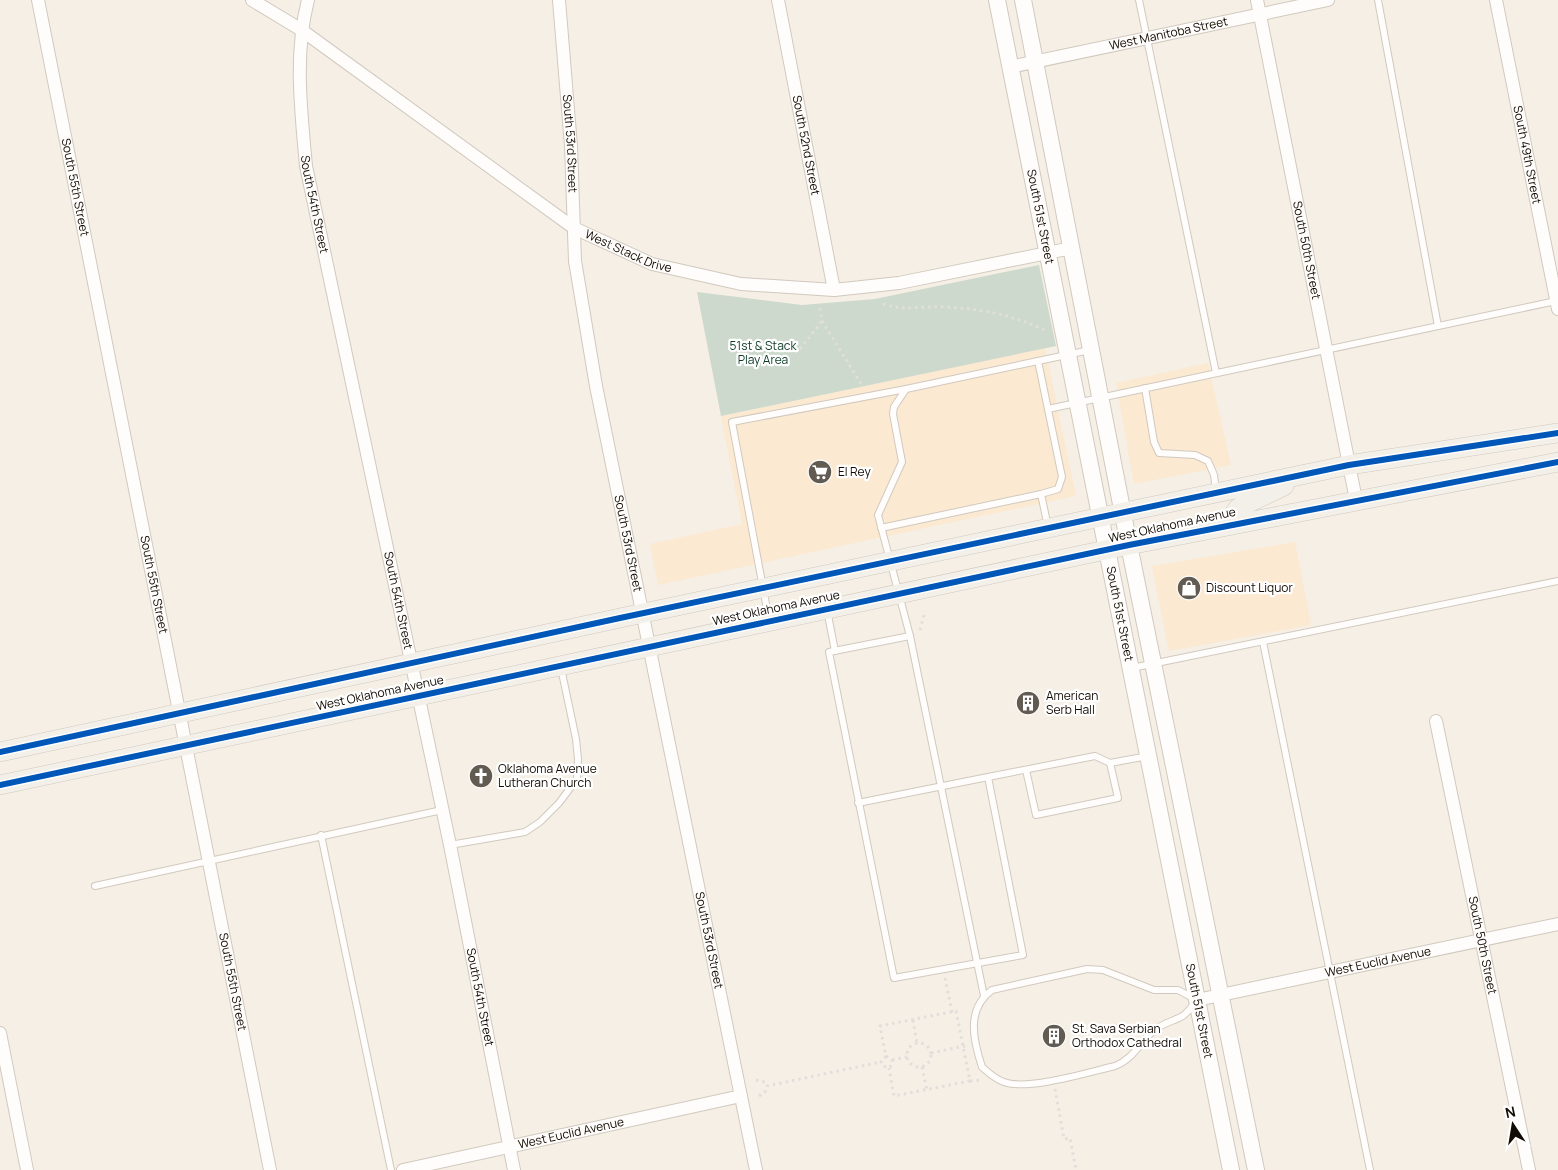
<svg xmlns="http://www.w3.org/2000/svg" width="1558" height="1170" font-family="Manrope,sans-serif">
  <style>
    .built { fill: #fbe9d1 }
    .green { fill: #cdd9cc }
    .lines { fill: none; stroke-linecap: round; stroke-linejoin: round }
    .service-casing { stroke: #d1c9bf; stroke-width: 8 }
    .minor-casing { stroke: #d1c9bf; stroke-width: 14 }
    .tertiary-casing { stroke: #d1c9bf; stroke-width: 18 }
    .secondary-casing { stroke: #d1c9bf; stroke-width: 20 }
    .path { stroke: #e1dedb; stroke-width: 3; stroke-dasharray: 2.5 4; stroke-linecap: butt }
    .service { stroke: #fefdfb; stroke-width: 6 }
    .minor { stroke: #fefdfb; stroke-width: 12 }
    .tertiary { stroke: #fefdfb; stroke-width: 16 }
    .secondary { stroke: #f3efe9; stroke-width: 19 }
    .cycleway-casing { stroke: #fff; stroke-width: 9 }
    .cycleway { stroke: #0057b8; stroke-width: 6 }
    .labels { text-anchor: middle; stroke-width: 4.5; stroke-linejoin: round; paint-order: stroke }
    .street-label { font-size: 12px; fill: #120b03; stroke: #fff }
    .park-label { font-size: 12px; fill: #0d3b28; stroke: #fff }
    .poi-label { font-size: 12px; fill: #120b03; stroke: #fff; text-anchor: start }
  </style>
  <rect width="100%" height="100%" fill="#f6efe5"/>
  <g class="built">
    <path d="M1045 348 1076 496 658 585 650 544 742 524 721 416Z"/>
    <path d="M1208 363 1231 465 1134 484 1116 383Z"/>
    <path d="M1295 542 1311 625 1169 651 1152 566Z"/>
  </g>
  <path class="green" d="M1039 265 1056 346 721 416 697 292 802 305 875 299Z"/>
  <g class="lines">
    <g class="service-casing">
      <g id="service">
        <path d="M1139 0 1216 373"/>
        <path d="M1378 0 1438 326"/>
        <path d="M1038 361 1062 477 1058 489 1041 494 1048 527"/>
        <path d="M1145 388 1154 442 1159 453 1195 455 1208 461 1214 475 1216 492"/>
        <path d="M1048 409 1556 301"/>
        <path d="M881 528 1041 494"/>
        <path d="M827 610 835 651"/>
        <path d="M769 620 732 422 906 389"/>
        <path d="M910 636 829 652 894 978 1023 955 988 777 1095 756 1110 763 1148 756"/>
        <path d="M1263 642 1370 1170"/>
        <path d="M1132 668 1558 581"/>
        <path d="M1026 770 1036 815 1118 798 1110 763"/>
        <path d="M858 803 988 777"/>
        <path d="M321 835 391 1170"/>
        <path d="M450 845 525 832 540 822 559 803 577 779 578 759 576 739 561 668"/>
        <path d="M95 886 442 810"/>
        <path d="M1087 969 1103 970 1154 990H1178L1197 1000C1193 1005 1189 1011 1184 1015 1176 1021 1163 1022 1152 1032 1139 1044 1133 1059 1115 1066 1089 1072 1027 1091 1004 1082 995 1079 989 1073 982 1067 973 1040 966 1009 992 990Z"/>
        <path d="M984 996 910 636 878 515 902 462 893 414 894 407 906 389 1090 350"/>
      </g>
    </g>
    <g class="minor-casing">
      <g id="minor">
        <path id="s1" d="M38 0 270 1170"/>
        <path id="s2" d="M252 0 300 29 574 228 652 264 741 284 834 290 899 283 1072 248"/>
        <path id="s3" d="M308 0C294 54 301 110 306 166L450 845 514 1170"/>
        <path id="s4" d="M559 0 571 146 575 261 596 386 756 1170"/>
        <path id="s5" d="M778 0 834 290"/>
        <path id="s6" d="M1257 0 1356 500"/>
        <path id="s7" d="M1496 0 1558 309"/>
        <path id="s8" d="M1010 67 1328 0"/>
        <path id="s9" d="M1436 721 1529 1170"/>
        <path id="s10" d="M1197 1000 1558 924"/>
        <path d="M0 1033 27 1170"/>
        <path id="s11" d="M403 1170 741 1096"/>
      </g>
    </g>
    <g class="tertiary-casing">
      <g id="tertiary">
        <path id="s12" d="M997 0 1231 1170"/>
        <path d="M1023 0 1129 545 1256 1170"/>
      </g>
    </g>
    <g class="secondary-casing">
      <g id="secondary">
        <path d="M1235 523 1234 514 1238 508 1284 486"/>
        <path d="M0 752 620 618 1349 465 1558 433"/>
        <path d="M0 785 1129 545 1558 462"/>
      </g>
    </g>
    <g class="path">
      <path d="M883 304C906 312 924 305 947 307 981 309 1014 315 1044 330"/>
      <path d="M820 308 822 321 863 387"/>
      <path d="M800 349 822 321"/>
      <path d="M920 630 925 611"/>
      <path d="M945 978 952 1012"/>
      <path d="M913 1020 917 1043"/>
      <circle cx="919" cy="1055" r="12"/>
      <path d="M931 1053 965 1046"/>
      <path d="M886 1056 881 1062 883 1066 889 1068 892 1065V1060L886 1056 880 1026 956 1011 970 1081 894 1096 889 1068"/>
      <path d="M892 1060 907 1057"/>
      <path d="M922 1067 927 1090"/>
      <path d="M756 1080 764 1082 767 1086"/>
      <path d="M970 1081 982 1080"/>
      <path d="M1055 1089 1064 1139 1070 1138 1076 1170"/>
      <path d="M759 1096 765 1092 767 1086 881 1062"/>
    </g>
    <use href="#service" class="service"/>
    <use href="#minor" class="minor"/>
    <use href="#tertiary" class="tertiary"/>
    <use href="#secondary" class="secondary"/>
    <g class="cycleway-casing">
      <g id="cycleway">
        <path d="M0 752 620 618 1349 465 1558 433"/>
        <path d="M0 785 1129 545 1558 462"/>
      </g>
    </g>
    <use href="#cycleway" class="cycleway"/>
  </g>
  <defs>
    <g id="supermarket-disc" transform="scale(1.25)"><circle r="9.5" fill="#625b52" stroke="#fff"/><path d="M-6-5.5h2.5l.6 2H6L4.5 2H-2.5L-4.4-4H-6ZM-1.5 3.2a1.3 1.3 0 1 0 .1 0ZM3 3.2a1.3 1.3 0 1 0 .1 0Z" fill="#fff"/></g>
    <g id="shop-disc" transform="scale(1.25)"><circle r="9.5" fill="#625b52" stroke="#fff"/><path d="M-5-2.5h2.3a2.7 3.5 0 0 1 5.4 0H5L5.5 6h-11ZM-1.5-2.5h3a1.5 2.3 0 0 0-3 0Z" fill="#fff"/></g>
    <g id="building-disc" transform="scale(1.25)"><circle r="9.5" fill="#625b52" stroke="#fff"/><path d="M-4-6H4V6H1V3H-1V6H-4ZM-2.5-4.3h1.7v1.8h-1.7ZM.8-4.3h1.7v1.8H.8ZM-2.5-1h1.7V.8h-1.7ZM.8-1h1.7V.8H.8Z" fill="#fff"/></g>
    <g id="church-disc" transform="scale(1.25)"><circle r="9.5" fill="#625b52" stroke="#fff"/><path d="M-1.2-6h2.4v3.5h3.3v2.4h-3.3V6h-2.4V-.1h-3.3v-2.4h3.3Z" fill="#fff"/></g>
  </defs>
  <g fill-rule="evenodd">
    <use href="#supermarket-disc" x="820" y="472"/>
    <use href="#shop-disc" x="1189" y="588"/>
    <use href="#building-disc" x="1028" y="703"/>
    <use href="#church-disc" x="481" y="776"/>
    <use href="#building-disc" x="1054" y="1036"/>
  </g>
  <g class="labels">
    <g class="street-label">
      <text dy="4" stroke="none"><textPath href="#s8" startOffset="162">West Manitoba Street</textPath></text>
      <text dy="4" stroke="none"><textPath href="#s4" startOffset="144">South 53rd Street</textPath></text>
      <text dy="4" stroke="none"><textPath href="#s5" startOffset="148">South 52nd Street</textPath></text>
      <text dy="4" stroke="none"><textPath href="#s7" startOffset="158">South 49th Street</textPath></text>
      <text dy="4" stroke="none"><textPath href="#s1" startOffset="191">South 55th Street</textPath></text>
      <text dy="4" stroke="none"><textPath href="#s3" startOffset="206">South 54th Street</textPath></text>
      <text dy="4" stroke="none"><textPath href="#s12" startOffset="221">South 51st Street</textPath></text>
      <text dy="4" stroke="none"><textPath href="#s2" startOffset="454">West Stack Drive</textPath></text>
      <text dy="4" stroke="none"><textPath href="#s6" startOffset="255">South 50th Street</textPath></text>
      <text transform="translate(1172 525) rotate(-12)" y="4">West Oklahoma Avenue</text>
      <text dy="4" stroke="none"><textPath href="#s4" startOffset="549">South 53rd Street</textPath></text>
      <text dy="4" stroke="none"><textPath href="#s1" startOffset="596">South 55th Street</textPath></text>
      <text dy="4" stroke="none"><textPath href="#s3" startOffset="611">South 54th Street</textPath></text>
      <text transform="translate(776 608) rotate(-12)" y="4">West Oklahoma Avenue</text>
      <text dy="4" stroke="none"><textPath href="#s12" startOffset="626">South 51st Street</textPath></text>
      <text transform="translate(380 693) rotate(-12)" y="4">West Oklahoma Avenue</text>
      <text dy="4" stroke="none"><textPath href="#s4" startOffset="954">South 53rd Street</textPath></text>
      <text dy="4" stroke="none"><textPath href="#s9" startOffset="229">South 50th Street</textPath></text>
      <text dy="4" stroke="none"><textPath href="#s10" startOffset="185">West Euclid Avenue</textPath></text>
      <text dy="4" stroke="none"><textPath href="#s1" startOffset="1001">South 55th Street</textPath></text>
      <text dy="4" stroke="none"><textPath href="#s3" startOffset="1016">South 54th Street</textPath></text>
      <text dy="4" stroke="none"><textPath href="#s12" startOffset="1031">South 51st Street</textPath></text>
      <text dy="4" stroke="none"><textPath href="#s11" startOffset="172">West Euclid Avenue</textPath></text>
    </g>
    <g class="park-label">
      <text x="763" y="350">51st &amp; Stack<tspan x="763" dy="14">Play Area</tspan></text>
    </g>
    <g class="poi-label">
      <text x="838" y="476">El Rey</text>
      <text x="1206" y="592">Discount Liquor</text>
      <text x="1046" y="700">American<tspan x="1046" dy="14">Serb Hall</tspan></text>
      <text x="498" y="773">Oklahoma Avenue<tspan x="498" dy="14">Lutheran Church</tspan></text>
      <text x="1072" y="1033">St. Sava Serbian<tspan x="1072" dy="14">Orthodox Cathedral</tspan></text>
    </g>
  </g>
  <g transform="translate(1513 1125) rotate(348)" stroke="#ffffff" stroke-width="4" paint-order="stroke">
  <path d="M0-4L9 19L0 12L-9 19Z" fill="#120b03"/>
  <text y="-8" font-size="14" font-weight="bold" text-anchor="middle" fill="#120b03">N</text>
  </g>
</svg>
